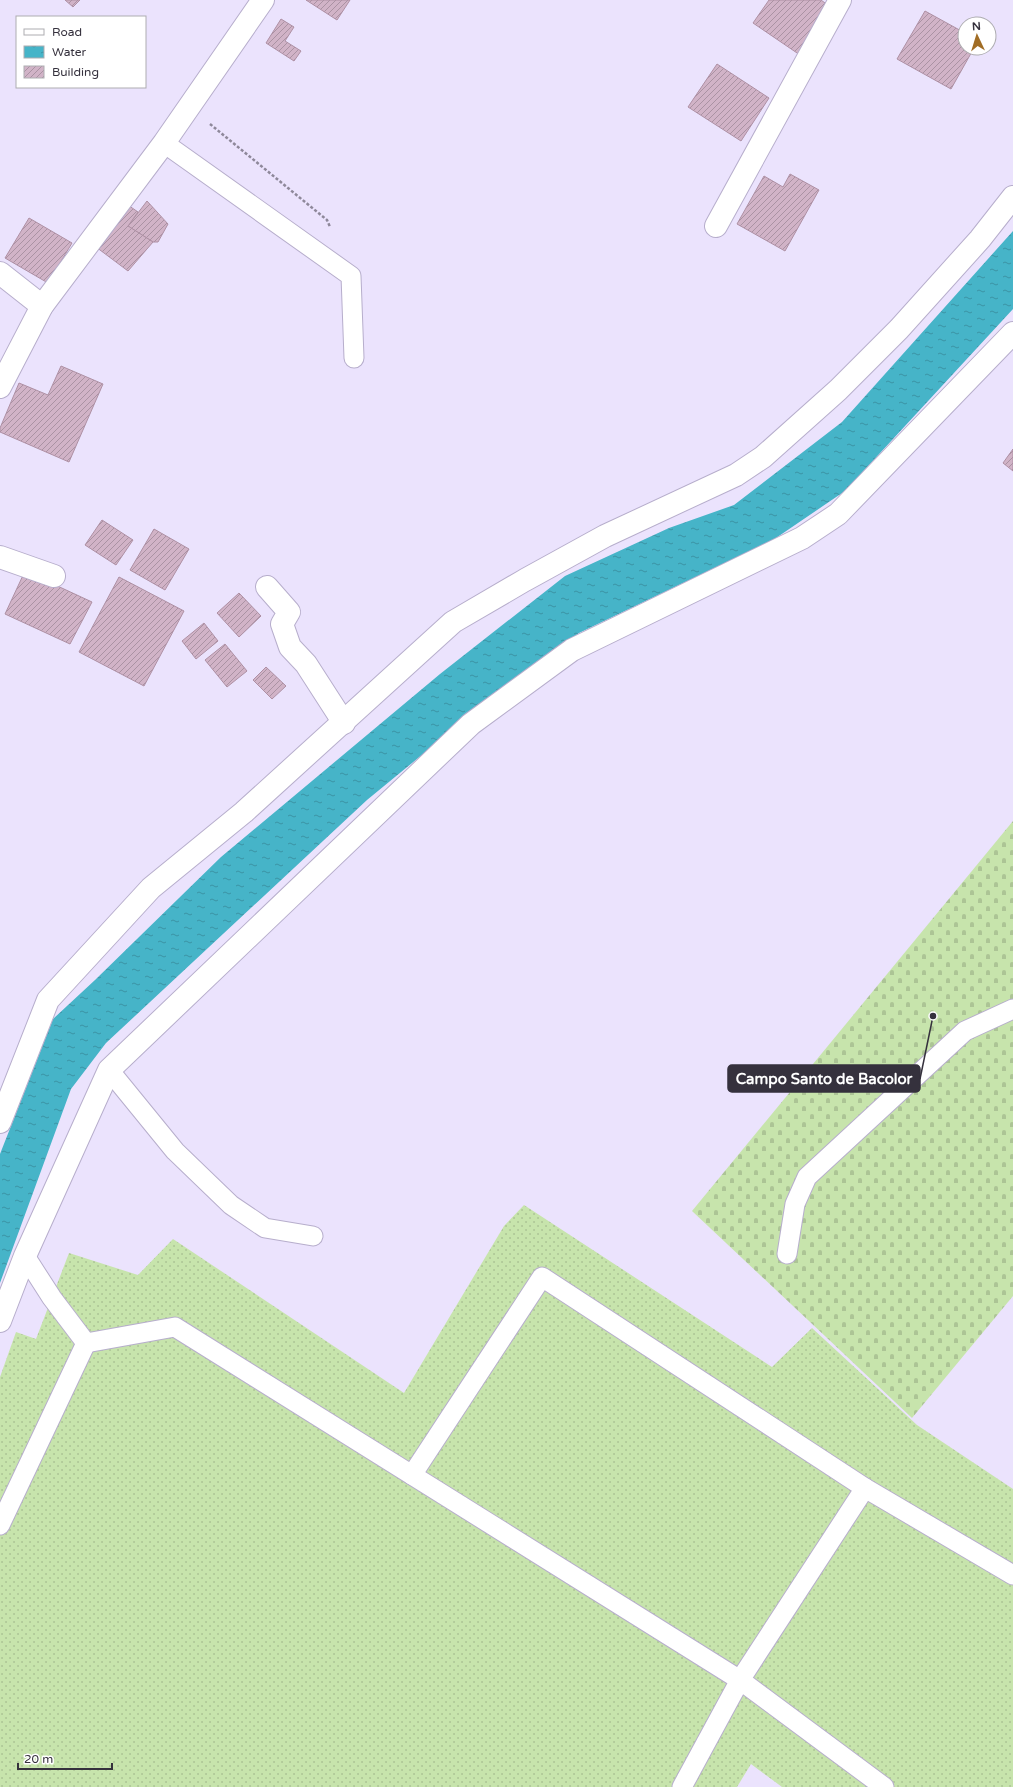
<svg xmlns="http://www.w3.org/2000/svg" width="1013" height="1787" font-family="'Varela Round',sans-serif">
  <style>
    .grass { fill: url(#grass-dots) }
    .cemetery { fill: url(#cemetery-stones) }
    .water { fill: url(#water-ripples) }
    .building { fill: url(#building-hatch); stroke: #ae90a4 }
    .lines { fill: none; stroke-linecap: round; stroke-linejoin: round }
    .service-casing { stroke: #b7aecc; stroke-width: 21 }
    .minor-casing { stroke: #b7aecc; stroke-width: 24 }
    .path { stroke: #8e889a; stroke-width: 2.5; stroke-dasharray: 3 2; stroke-linecap: butt }
    .service { stroke: #fff; stroke-width: 19 }
    .minor { stroke: #fff; stroke-width: 22 }
    .leader { fill: none; stroke: #35313d; stroke-width: 1.5 }
    .callout-dot { fill: #35313d; stroke: #fff; stroke-width: 1.5 }
    .callout { fill: #35313d; stroke: #35313d; stroke-width: 1.5 }
    .callout-label { font-size: 15px; text-anchor: middle; font-weight: bold; fill: #fff }
  </style>
  <defs>
    <pattern id="grass-dots" width="8" height="8" patternUnits="userSpaceOnUse"><rect width="8" height="8" fill="#c7e4ac"/><path d="M2 2h.1M6 6h.1" fill="none" stroke="#acc495" stroke-width="1.8" stroke-linecap="round"/></pattern>
    <pattern id="cemetery-stones" width="16" height="16" patternUnits="userSpaceOnUse"><rect width="16" height="16" fill="#c7e4ac"/><path d="M2 7V4a2 2 0 0 1 4 0v3zM10 15v-3a2 2 0 0 1 4 0v3z" fill="#acc495"/></pattern>
    <pattern id="water-ripples" width="26" height="14" patternUnits="userSpaceOnUse"><rect width="26" height="14" fill="#46b4c8"/><path d="M2 4q2-2 4 0t4 0M15 11q2-2 4 0t4 0" fill="none" stroke="#3b93a4"/></pattern>
    <pattern id="building-hatch" width="6" height="6" patternUnits="userSpaceOnUse"><rect width="6" height="6" fill="#d1b3c7"/><path d="M-1 1l2-2M0 6l6-6M5 7l2-2" fill="none" stroke="#aa92a3"/></pattern>
  </defs>
  <rect width="100%" height="100%" fill="#ebe3fd"/>
  <path class="grass" d="M524 1205 772 1367 812 1328 917 1425 1013 1489V1787H782L751 1764 737 1787H0V1377L16 1332 36 1339 69 1253 138 1275 173 1239 404 1393 504 1226Z"/>
  <path class="cemetery" d="M1013 821V1296L912 1418 692 1211Z"/>
  <path class="water" d="M1013 231V309L845 491 773 540 579 633 479 708 367 800 106 1043 71 1089 0 1283V1154L53 1019 95 980 221 857 440 674 565 576 669 528 734 505 842 422Z"/>
  <g class="building">
    <path d="M65 0H80L73 7Z"/>
    <path d="M306 0H350L337 20Z"/>
    <path d="M769 0H821L833 9 800 55 753 23Z"/>
    <path d="M925 11 965 33V48H974L951 89 897 59Z"/>
    <path d="M281 19 294 27 285 41 301 51 294 61 266 43Z"/>
    <path d="M717 64 769 98 741 141 688 107Z"/>
    <path d="M790 174 819 190 785 251 737 224 764 176 783 187Z"/>
    <path d="M147 201 168 224 158 242H153L128 226Z"/>
    <path d="M125 203 138 212 128 226 153 242 128 271 92 244Z"/>
    <path d="M29 218 72 243 48 283 5 258Z"/>
    <path d="M61 366 103 384 69 462 0 432V428L19 383 48 395Z"/>
    <path d="M1013 449V471L1003 463Z"/>
    <path d="M102 520 133 540 116 565 85 545Z"/>
    <path d="M154 529 189 549 165 590 130 570Z"/>
    <path d="M25 571 92 602 70 644 5 614Z"/>
    <path d="M119 577 184 611 144 686 79 652Z"/>
    <path d="M239 593 261 616 239 637 217 613Z"/>
    <path d="M204 623 218 641 196 659 182 641Z"/>
    <path d="M225 644 247 671 227 687 205 660Z"/>
    <path d="M266 667 286 686 272 699 253 680Z"/>
  </g>
  <g class="lines">
    <g class="service-casing">
      <g id="service">
        <path d="M164 143 351 276 354 358"/>
        <path d="M109 1070 175 1151 231 1205 265 1228 313 1236"/>
        <path d="M787 1254 795 1204 807 1177 965 1031 1013 1009"/>
        <path d="M25 1256 52 1298 86 1343"/>
        <path d="M86 1343 175 1327 740 1680 884 1787"/>
        <path d="M412 1475 542 1277 865 1488 1013 1575"/>
        <path d="M0 1525 86 1343"/>
        <path d="M682 1787 740 1680 865 1488"/>
      </g>
    </g>
    <g class="minor-casing">
      <g id="minor">
        <path d="M716 226 840 0"/>
        <path d="M0 273 42 306"/>
        <path d="M0 387 42 306 164 143 263 0"/>
        <path d="M0 557 54 576"/>
        <path d="M267 587 289 612 282 624 290 647 306 664 344 723"/>
        <path d="M0 1122 48 1000 151 888 244 812 453 622 525 580 605 536 736 475 763 457 838 390 899 329 980 239 1013 197"/>
        <path d="M0 1321 25 1256 109 1070 471 724 572 650 802 538 838 514 1013 333"/>
      </g>
    </g>
    <path class="path" d="M210 124 327 220 330 227"/>
    <use href="#service" class="service"/>
    <use href="#minor" class="minor"/>
  </g>
  <path class="leader" d="M933 1016L920 1079"/>
  <circle class="callout-dot" cx="933" cy="1016" r="4"/>
  <rect class="callout" x="728" y="1065" width="192" height="27" rx="4"/>
  <g class="callout-label">
    <text x="824" y="1084">Campo Santo de Bacolor</text>
  </g>
  <rect x="16" y="16" width="130" height="72" fill="#ffffff" stroke="#aeadb1"/>
  <rect x="24" y="29" width="20" height="6" fill="#ffffff" stroke="#aeadb1"/>
  <text x="52" y="36" font-size="12" fill="#35313d">Road</text>
  <rect x="24" y="46" width="20" height="12" fill="url(#water-ripples)" stroke="#aeadb1"/>
  <text x="52" y="56" font-size="12" fill="#35313d">Water</text>
  <rect x="24" y="66" width="20" height="12" fill="url(#building-hatch)" stroke="#aeadb1"/>
  <text x="52" y="76" font-size="12" fill="#35313d">Building</text>
  <g transform="translate(977 36) rotate(356)"><circle r="19" fill="#ffffff" stroke="#aeadb1"/>
  <path d="M0-3L7 15L0 10L-7 15Z" fill="#a16d25"/>
  <text y="-6" font-size="11" font-weight="bold" text-anchor="middle" fill="#35313d">N</text>
  </g>
  <path d="M18 1763v6h94v-6" fill="none" stroke="#35313d" stroke-width="2"/>
  <text x="24" y="1763" font-size="12" fill="#35313d" stroke="#ffffff" stroke-width="3" paint-order="stroke">20 m</text>
</svg>
